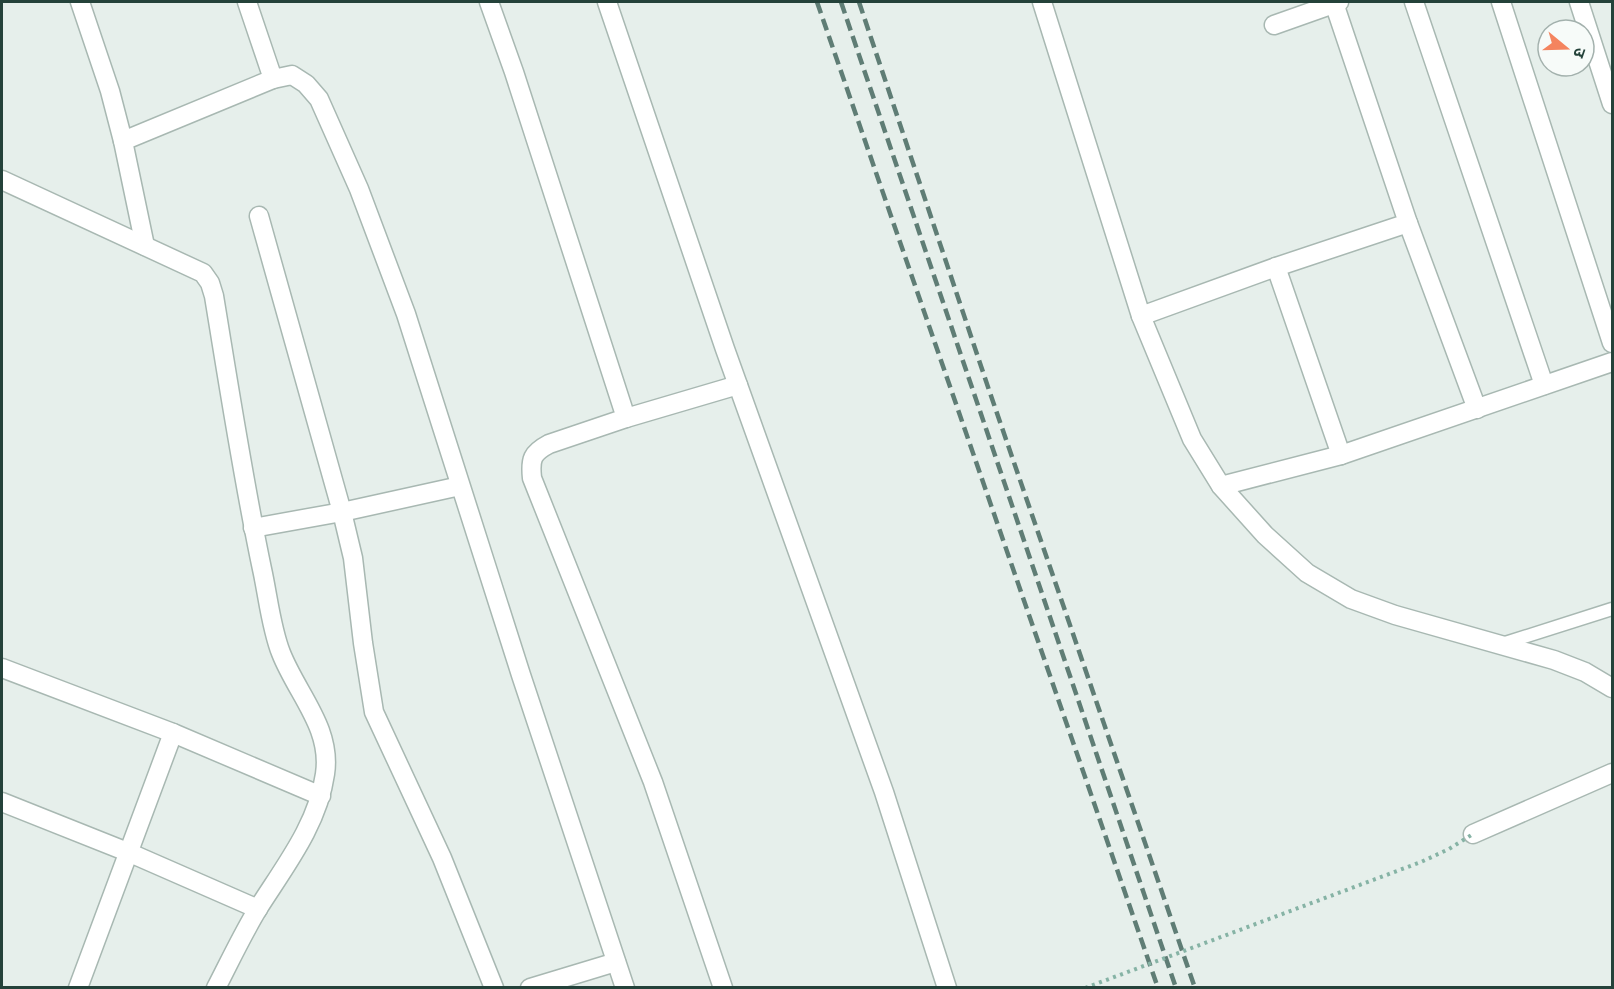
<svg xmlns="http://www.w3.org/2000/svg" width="1614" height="989" font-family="'Varela Round','Noto Sans Devanagari',sans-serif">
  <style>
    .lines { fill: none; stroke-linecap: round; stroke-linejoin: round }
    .lane-casing { stroke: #a8b8b2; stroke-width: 15 }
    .street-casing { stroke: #a8b8b2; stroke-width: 21 }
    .lane { stroke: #fff; stroke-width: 12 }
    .street { stroke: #fff; stroke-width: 18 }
    .rail { stroke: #5f7d75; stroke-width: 4.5; stroke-dasharray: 12 6; stroke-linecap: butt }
    .path-bridge { stroke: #86b3a5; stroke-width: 4; stroke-dasharray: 3 4.5; stroke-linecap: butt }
  </style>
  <rect width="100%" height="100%" fill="#e6efeb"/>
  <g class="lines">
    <g class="lane-casing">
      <path id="lane" d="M1502 644 1612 609"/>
    </g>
    <g class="street-casing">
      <g id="street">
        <path d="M80 2 110 91 123 141"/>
        <path d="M489 2 514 72 626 418 549 444C532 453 530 459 532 478L653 782 723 988"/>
        <path d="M607 2 725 349 884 792 947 988"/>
        <path d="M1042 2 1141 316 1192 439 1221 486 1265 535 1307 573 1351 599 1395 615 1554 660 1585 672 1612 688"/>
        <path d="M1414 2 1544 385"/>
        <path d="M1501 2 1612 343"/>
        <path d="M1579 2 1612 104"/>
        <path d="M1274 25 1339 2"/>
        <path d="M273 79 292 75 306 84 319 99 359 189 406 314 521 675 625 988"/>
        <path d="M2 180 203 273 210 283 214 296C229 387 243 479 262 569 268 596 271 628 281 653 297 694 332 728 325 774 318 824 285 866 259 907 243 933 230 961 216 988"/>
        <path d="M259 216 342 512 353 558 363 643 374 712 442 858 494 988"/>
        <path d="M1408 223 1477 409"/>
        <path d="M145 246 123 141 273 79 247 2"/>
        <path d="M1276 267 1341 455"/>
        <path d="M1141 316 1276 267 1408 223 1334 3"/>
        <path d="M626 418 738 385"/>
        <path d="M1221 486 1341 455 1612 362"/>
        <path d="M253 528 342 512 460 486"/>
        <path d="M2 668 173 733 321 796"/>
        <path d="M2 802 130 853 258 909"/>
        <path d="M1473 834 1612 773"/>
        <path d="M78 988 173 733"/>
        <path d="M530 988 616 962"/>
      </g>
    </g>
    <use href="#lane" class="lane"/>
    <use href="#street" class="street"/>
    <g class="rail">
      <path d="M817 2 1158 988"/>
      <path d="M841 2 1176 988"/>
      <path d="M859 2 989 390 1195 988"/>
    </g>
    <path class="path-bridge" d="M1085 988 1421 862 1449 849 1473 834"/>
  </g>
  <rect width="1614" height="989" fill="none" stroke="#24423a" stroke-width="6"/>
  <g transform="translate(1566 48) rotate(109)"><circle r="28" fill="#f7fbf9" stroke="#a3b1ad" stroke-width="1.5"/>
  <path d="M0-4.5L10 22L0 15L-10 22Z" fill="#f4845f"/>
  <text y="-9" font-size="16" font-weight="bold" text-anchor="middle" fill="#24423a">उ</text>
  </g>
</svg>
